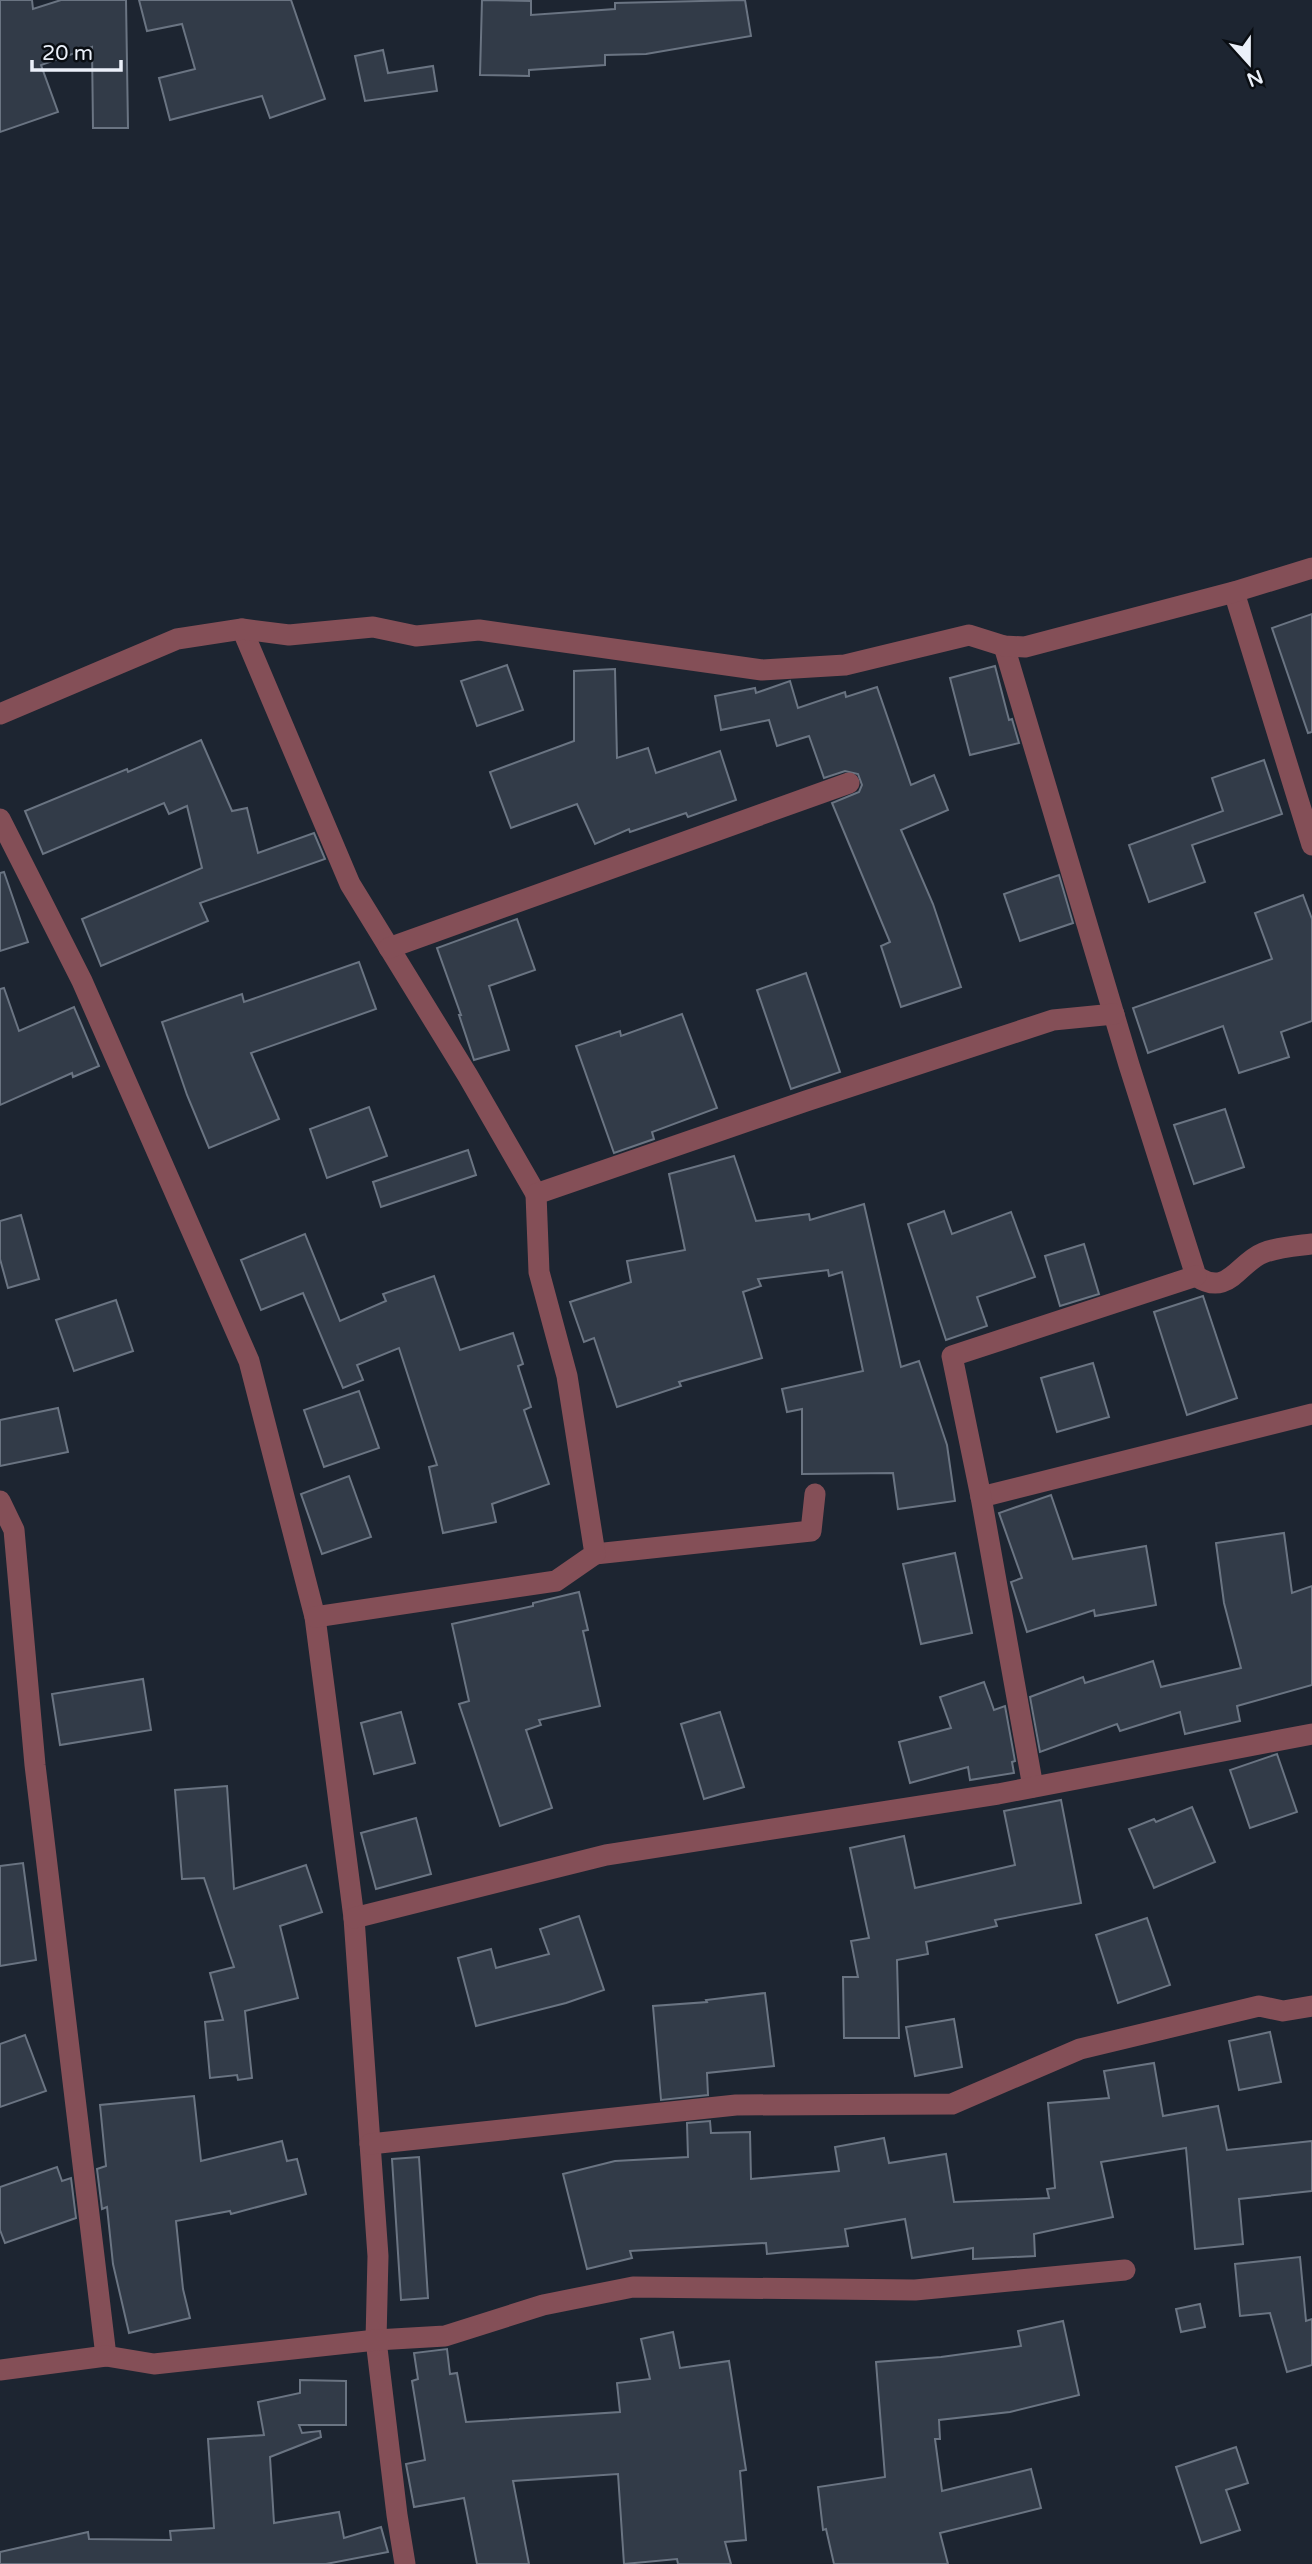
<svg xmlns="http://www.w3.org/2000/svg" width="1312" height="2564" font-family="'Varela Round',sans-serif">
  <style>
    .building { fill: #323b48; stroke: #6a7482; stroke-width: 2 }
    .lines { fill: none; stroke-linecap: round; stroke-linejoin: round }
    .street { stroke: #844f57; stroke-width: 21 }
  </style>
  <rect width="100%" height="100%" fill="#1d2531"/>
  <g class="building">
    <path d="M0 0H32L33 9 61 0H126L128 128H93L92 47 41 65 58 112 0 132Z"/>
    <path d="M139 0H291L325 99 270 118 262 96 170 120 159 78 195 69 182 24 147 31Z"/>
    <path d="M482 0 531 1V15L615 9V3L745 0 751 36 646 54 605 55V65L529 70V76L480 75Z"/>
    <path d="M383 50 388 73 433 66 437 91 365 101 355 56Z"/>
    <path d="M1312 614V732L1308 733 1272 628Z"/>
    <path d="M507 665 523 710 477 726 461 681Z"/>
    <path d="M995 666 1009 720 1012 719 1019 743 970 755 950 678Z"/>
    <path d="M615 669 617 758 648 748 656 773 720 751 736 800 688 817 686 813 630 832 629 829 595 844 577 804 511 828 490 772 574 741V671Z"/>
    <path d="M790 681 798 708 845 692 846 697 877 687 911 785 934 775 948 810 901 830 933 904 961 987 901 1007 881 946 890 942 832 803 859 792 862 785 858 774 845 771 824 778 809 736 777 746 769 720 721 730 715 696 755 688 756 693Z"/>
    <path d="M201 740 232 811 247 808 258 853 314 833 325 859 200 903 208 921 101 966 82 919 202 868 187 806 169 814 164 803 43 854 25 811 127 769 128 772Z"/>
    <path d="M1264 760 1282 814 1192 845 1205 882 1149 902 1129 845 1223 811 1212 778Z"/>
    <path d="M4 872 28 942 0 951V873Z"/>
    <path d="M1059 875 1073 923 1020 941 1004 894Z"/>
    <path d="M1303 895 1312 919V1021L1281 1032 1289 1057 1239 1073 1223 1026 1148 1053 1133 1008 1272 959 1255 913Z"/>
    <path d="M517 919 535 970 489 986 509 1050 474 1060 459 1015H461L437 948Z"/>
    <path d="M359 962 376 1009 251 1053 279 1119 209 1148 187 1095 162 1022 242 994 244 1002Z"/>
    <path d="M806 973 840 1072 791 1089 757 990Z"/>
    <path d="M4 988 19 1031 74 1007 99 1066 73 1077 72 1073 0 1105V989Z"/>
    <path d="M682 1014 717 1108 652 1132 654 1139 614 1153 576 1046 620 1031 621 1036Z"/>
    <path d="M369 1107 387 1156 327 1178 310 1129Z"/>
    <path d="M1225 1109 1244 1167 1194 1184 1174 1125Z"/>
    <path d="M468 1150 476 1175 381 1207 373 1182Z"/>
    <path d="M734 1156 756 1221 809 1214 810 1220 864 1204 901 1367 919 1361 947 1445 955 1501 898 1509 893 1473 802 1474V1409L787 1412 782 1389 863 1371 842 1272 829 1276 828 1270 758 1279 761 1286 743 1292 762 1358 679 1382 681 1386 617 1407 594 1338 584 1342 570 1302 631 1282 627 1261 685 1250 669 1174Z"/>
    <path d="M944 1211 952 1234 1011 1212 1035 1277 977 1297 987 1326 946 1340 908 1224Z"/>
    <path d="M21 1215 39 1279 8 1288 0 1259V1221Z"/>
    <path d="M305 1234 340 1321 386 1301 383 1294 434 1276 460 1350 513 1333 523 1364 518 1366 531 1407 524 1410 549 1484 492 1504 496 1522 443 1533 429 1467 437 1465 399 1348 357 1365 363 1380 343 1388 303 1293 261 1310 241 1260Z"/>
    <path d="M1084 1244 1099 1294 1060 1306 1045 1256Z"/>
    <path d="M1203 1296 1237 1398 1187 1415 1154 1312Z"/>
    <path d="M116 1300 133 1351 74 1371 56 1320Z"/>
    <path d="M1093 1363 1109 1417 1057 1432 1041 1378Z"/>
    <path d="M359 1391 379 1448 324 1467 304 1410Z"/>
    <path d="M58 1408 68 1452 0 1466V1420Z"/>
    <path d="M349 1476 371 1537 322 1554 301 1494Z"/>
    <path d="M1051 1495 1073 1559 1146 1546 1156 1605 1095 1616 1094 1610 1027 1632 1011 1582 1022 1578 999 1513Z"/>
    <path d="M1284 1533 1292 1593 1312 1586V1685L1237 1706 1240 1721 1185 1734 1180 1712 1120 1731 1117 1724 1040 1752 1030 1697 1083 1677 1085 1683 1153 1661 1161 1687 1241 1668 1224 1603 1216 1543Z"/>
    <path d="M955 1553 972 1633 921 1644 903 1564Z"/>
    <path d="M579 1592 588 1630 583 1631 600 1706 539 1720 541 1725 526 1730 552 1808 500 1826 459 1704 469 1701 452 1624 533 1606V1603Z"/>
    <path d="M143 1679 151 1730 60 1745 52 1694Z"/>
    <path d="M984 1682 994 1710 1005 1706 1015 1761 1012 1762 1014 1773 970 1780 968 1767 910 1783 899 1742 951 1728 940 1697Z"/>
    <path d="M401 1712 415 1763 374 1774 361 1723Z"/>
    <path d="M720 1712 744 1787 704 1799 681 1724Z"/>
    <path d="M1277 1754 1297 1812 1250 1828 1230 1770Z"/>
    <path d="M227 1786 234 1889 306 1865 322 1912 280 1926 298 1998 245 2011 252 2078 238 2080 237 2075 210 2078 205 2022 223 2020 210 1973 234 1967 204 1878 182 1879 175 1790Z"/>
    <path d="M1061 1800 1081 1903 995 1920 997 1926 926 1942 928 1954 897 1960 899 2038H844L843 1977H858L851 1941 869 1938 850 1848 904 1836 915 1888 1015 1865 1004 1811Z"/>
    <path d="M1192 1807 1215 1862 1154 1888 1129 1829 1154 1819 1156 1822Z"/>
    <path d="M416 1818 431 1874 376 1889 361 1833Z"/>
    <path d="M23 1863 36 1960 0 1966V1866Z"/>
    <path d="M579 1916 604 1990 566 2003 476 2026 458 1958 491 1949 496 1968 549 1954 540 1929Z"/>
    <path d="M1147 1918 1170 1985 1118 2003 1096 1935Z"/>
    <path d="M765 1993 774 2066 707 2073 708 2095 661 2100 653 2006 707 2002 706 2000Z"/>
    <path d="M954 2019 962 2067 915 2076 906 2027Z"/>
    <path d="M1270 2032 1281 2082 1239 2090 1229 2041Z"/>
    <path d="M25 2035 46 2091 0 2107V2044Z"/>
    <path d="M1154 2063 1163 2116 1218 2106 1227 2150 1312 2141V2191L1239 2199 1243 2244 1195 2249 1186 2148 1101 2162 1113 2217 1034 2234 1035 2256 973 2259V2248L912 2258 905 2219 845 2229 848 2246 767 2254 766 2243 630 2251 632 2258 587 2269 563 2174 615 2161 688 2157 687 2123 710 2121 711 2133 750 2132 751 2179 839 2171 835 2147 884 2138 889 2163 946 2154 954 2202 1049 2198 1047 2189 1055 2188 1048 2103 1109 2098 1104 2071Z"/>
    <path d="M194 2096 201 2161 282 2141 287 2161 297 2159 306 2194 231 2214 230 2211 176 2221 183 2289 190 2318 129 2333 113 2264 107 2207 102 2209 97 2169 106 2166 100 2105Z"/>
    <path d="M419 2157 428 2298 401 2300 392 2159Z"/>
    <path d="M57 2167 62 2181 71 2178 76 2218 5 2243 0 2230V2187Z"/>
    <path d="M1300 2257 1306 2321 1312 2319V2365L1287 2372 1270 2313 1240 2316 1235 2264Z"/>
    <path d="M1200 2304 1205 2327 1181 2332 1176 2309Z"/>
    <path d="M1063 2321 1079 2395 1010 2412 939 2420 940 2439H935L942 2491 1031 2469 1041 2508 940 2533 948 2564H834L826 2529 823 2530 818 2487 885 2477 876 2362 941 2357 1021 2346 1018 2331Z"/>
    <path d="M673 2332 680 2368 729 2361 746 2470 740 2471 746 2540 725 2542 731 2564H678L677 2559 624 2564 618 2474 513 2481 529 2564H477L464 2498 414 2507 406 2464 425 2460 412 2381 418 2379 414 2353 447 2349 450 2374 457 2373 466 2422 620 2412 617 2383 650 2379 641 2339Z"/>
    <path d="M300 2380 346 2381V2425H299L302 2433 320 2431 321 2437 270 2457 274 2523 339 2512 344 2538 381 2527 388 2552 326 2564H0V2552L88 2532 89 2539 171 2540 170 2531 214 2528 208 2439 264 2435 258 2402 300 2393Z"/>
    <path d="M1236 2447 1248 2483 1226 2490 1240 2530 1201 2543 1176 2467Z"/>
  </g>
  <g class="lines">
    <g class="street">
      <path d="M1234 592 1312 845"/>
      <path d="M242 629 350 884 468 1076 536 1194"/>
      <path d="M1004 646 1129 1065 1196 1276C1228 1298 1238 1263 1263 1253 1278 1247 1296 1246 1312 1244"/>
      <path d="M0 714 177 639 242 629 289 635 373 627 416 636 479 630 762 670 845 665 969 635 1004 646 1025 647 1234 592 1312 568"/>
      <path d="M0 819 82 981 249 1361 315 1617 354 1918 378 2256 376 2340 397 2515 405 2564"/>
      <path d="M389 948 849 783"/>
      <path d="M981 1497 1312 1414"/>
      <path d="M0 1501 14 1530 35 1765 106 2356"/>
      <path d="M595 1554 811 1531 815 1494"/>
      <path d="M315 1617 556 1581 595 1554 567 1376 539 1272 536 1194 806 1101 1053 1020 1114 1014"/>
      <path d="M1033 1787 981 1497 952 1356 1196 1276"/>
      <path d="M354 1918 606 1855 998 1794 1312 1734"/>
      <path d="M370 2144 736 2105 952 2104 1080 2049 1259 2006 1283 2011 1312 2006"/>
      <path d="M0 2370 106 2356 154 2364 376 2340 445 2336 543 2305 633 2287 915 2290 1125 2270"/>
    </g>
  </g>
  <g transform="translate(1249 63) rotate(159)" stroke="#0a0e13" stroke-width="5" paint-order="stroke">
  <path d="M0-5L12 26L0 18L-12 26Z" fill="#ebf0f9"/>
  <text y="-10" font-size="19" font-weight="bold" text-anchor="middle" fill="#ebf0f9">N</text>
  </g>
  <path d="M32 60v10h89v-10" fill="none" stroke="#ebf0f9" stroke-width="3.5"/>
  <text x="42" y="60" font-size="21" fill="#ebf0f9" stroke="#0a0e13" stroke-width="5" paint-order="stroke">20 m</text>
</svg>
